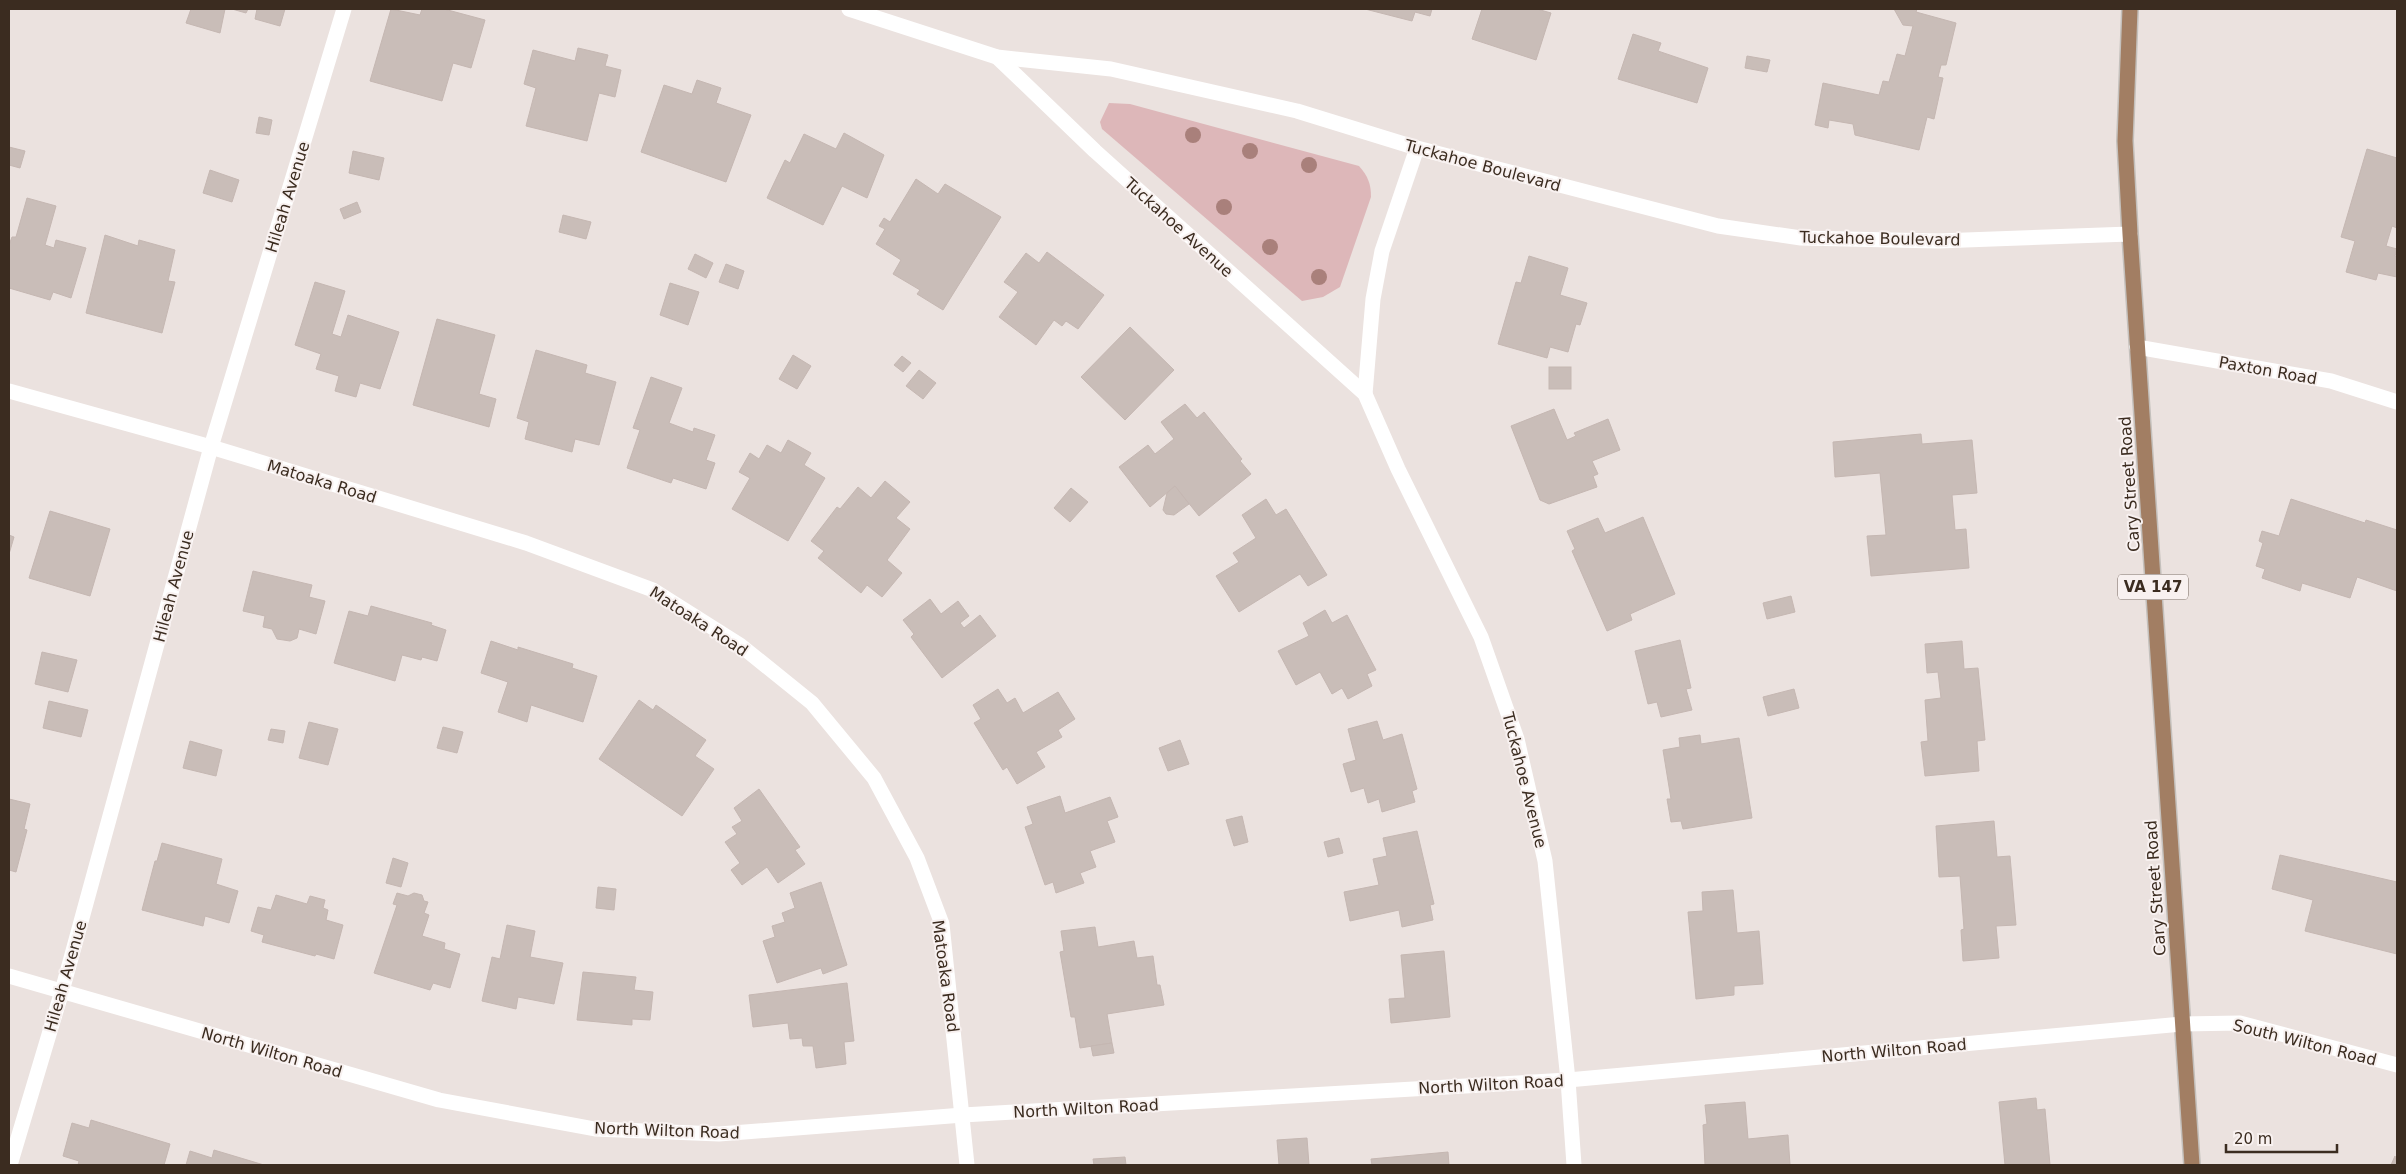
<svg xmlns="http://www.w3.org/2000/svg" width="2406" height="1174" font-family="'DejaVu Sans',sans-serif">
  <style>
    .green { fill: #ddb7b9 }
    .building { fill: #c9bdb8; stroke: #c5b7b2 }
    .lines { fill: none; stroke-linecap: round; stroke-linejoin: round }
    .primary-casing { stroke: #c4c0bc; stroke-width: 18 }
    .street { stroke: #fff; stroke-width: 15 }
    .primary { stroke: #a27e63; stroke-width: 15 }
    .tree { fill: #a9807b }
    .labels { text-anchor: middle; stroke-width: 4; stroke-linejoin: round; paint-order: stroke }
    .shield { fill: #f8f1f0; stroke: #74675e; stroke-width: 1 }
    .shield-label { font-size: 15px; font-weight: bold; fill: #3b2c20 }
    .street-label { font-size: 16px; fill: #3b2c20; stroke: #f8f1f0 }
  </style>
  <rect width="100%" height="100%" fill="#ebe2df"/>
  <path class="green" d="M1109 103 1130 104 1359 166C1368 176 1371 184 1371 197L1340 287 1323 297 1302 301 1102 129 1100 122Z"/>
  <g class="building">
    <path d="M191 9H225L220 33 186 23Z"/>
    <path d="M232 9H248L246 13Z"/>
    <path d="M257 9H285L280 26 255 19Z"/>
    <path d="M391 9 420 15 422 9H444L485 20 471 68 453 63 442 101 370 81Z"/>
    <path d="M1365 9H1432L1430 16 1415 12 1412 21Z"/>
    <path d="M1482 9H1537L1551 13 1536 60 1472 39Z"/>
    <path d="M1894 9H1917L1916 12 1956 23 1946 65H1941L1938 77 1943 78 1934 119 1927 117 1919 150 1855 135 1853 124 1829 120 1828 128 1815 125 1823 83 1879 95 1883 81 1889 82 1897 54 1905 56 1913 26 1903 25Z"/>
    <path d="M1633 34 1661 43 1658 51 1708 68 1697 103 1618 79Z"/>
    <path d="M578 48 608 55 605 66 621 70 615 97 599 93 587 141 526 126 536 88 524 84 533 50 575 61Z"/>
    <path d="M1747 56 1770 60 1767 72 1745 68Z"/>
    <path d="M697 80 721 88 716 103 751 115 726 182 641 152 664 85 692 94Z"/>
    <path d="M259 117 272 120 269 135 256 133Z"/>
    <path d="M844 133 884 155 867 198 842 186 823 225 767 198 785 160 790 163 804 134 836 149Z"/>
    <path d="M9 147 25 151 20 168 9 165Z"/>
    <path d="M2367 149 2397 158V228L2392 226 2386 246 2397 249 2395 256 2397 257V277L2378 273 2376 280 2346 272 2355 241 2341 237Z"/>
    <path d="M353 151 384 158 379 180 349 173Z"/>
    <path d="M210 170 239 180 232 202 203 193Z"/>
    <path d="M916 179 938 194 945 184 1001 217 943 310 917 294 920 290 893 274 901 260 876 244 885 229 879 226 884 218 890 222Z"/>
    <path d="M27 198 56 206 45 245 54 248 56 240 86 248 71 298 53 292 50 300 9 288V245L12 237H16Z"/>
    <path d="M357 202 361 212 344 219 340 209Z"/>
    <path d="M563 215 591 222 586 239 559 232Z"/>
    <path d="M105 235 138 246 139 240 175 250 168 281 175 282 162 333 86 313Z"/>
    <path d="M1047 252 1104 295 1078 329 1066 321 1062 326 1054 320 1036 345 999 317 1018 292 1004 282 1026 253 1039 263Z"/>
    <path d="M695 254 713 263 706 278 688 269Z"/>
    <path d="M1529 256 1568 268 1560 295 1587 303 1580 325 1576 324 1568 352 1550 347 1547 358 1498 344 1516 282 1521 283Z"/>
    <path d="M726 264 744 271 738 289 719 282Z"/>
    <path d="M315 282 345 291 332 334 341 337 348 315 399 332 380 389 360 383 356 397 335 391 339 376 316 369 321 354 295 345Z"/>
    <path d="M670 283 699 292 688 325 660 315Z"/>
    <path d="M437 319 495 335 479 394 496 399 489 427 413 405Z"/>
    <path d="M1130 327 1174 370 1125 420 1081 377Z"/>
    <path d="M536 350 587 365 585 373 616 382 599 445 575 439 572 452 525 439 529 422 517 418Z"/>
    <path d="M793 355 811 366 797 389 779 379Z"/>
    <path d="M902 356 911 363 903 372 894 365Z"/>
    <rect x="1549" y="367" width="22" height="22"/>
    <path d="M919 370 936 383 923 399 906 386Z"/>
    <path d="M651 377 682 388 669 423 693 432 694 428 715 435 706 460 715 463 706 489 673 478 671 483 627 468 640 430 633 428Z"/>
    <path d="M1185 404 1197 418 1204 412 1242 459 1240 461 1251 474 1199 516 1175 486 1150 507 1119 467 1148 445 1155 454 1174 439 1161 422Z"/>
    <path d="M1554 409 1567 440 1576 436 1574 433 1608 419 1620 450 1592 461 1598 474 1593 476 1597 487 1549 504 1540 500 1511 426Z"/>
    <path d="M1921 434 1922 444 1972 440 1977 493 1952 495 1955 530 1966 529 1969 568 1871 576 1867 536 1886 535 1880 473 1835 477 1833 442Z"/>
    <path d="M788 440 811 453 804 465 825 478 788 541 732 509 750 478 739 472 750 453 759 459 767 445 781 453Z"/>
    <path d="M885 481 910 502 896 518 910 529 887 560 902 573 882 597 867 585 861 593 818 558 824 551 811 541 837 507 840 509 858 487 871 498Z"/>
    <path d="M1175 486 1189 504 1174 515 1166 514 1163 510 1167 493Z"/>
    <path d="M1071 488 1088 502 1070 522 1054 508Z"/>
    <path d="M1266 499 1276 515 1286 509 1327 575 1308 586 1300 574 1239 612 1216 576 1239 562 1233 553 1256 538 1242 515Z"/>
    <path d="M2291 499 2365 523 2366 520 2397 530V591L2357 577 2350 598 2302 583 2300 591 2262 578 2265 569 2256 566 2263 543 2259 541 2262 531 2279 536Z"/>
    <path d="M50 511 110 529 90 596 29 578Z"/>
    <path d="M1643 517 1675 594 1630 614 1632 620 1607 631 1572 551 1575 549 1567 531 1598 518 1605 533Z"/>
    <path d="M9 535 14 537 9 554Z"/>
    <path d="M253 571 312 585 309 597 325 601 316 634 299 629 297 638 290 641 277 639 272 629 263 627 265 616 243 611Z"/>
    <path d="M1791 596 1795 612 1767 619 1763 603Z"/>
    <path d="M930 599 941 614 958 601 969 616 960 623 964 628 980 615 996 636 942 678 911 637 914 634 903 620Z"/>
    <path d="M371 606 432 623 431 625 446 630 437 661 422 657 421 660 402 655 395 681 334 663 349 611 368 616Z"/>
    <path d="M1325 610 1332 623 1347 615 1376 670 1367 674 1372 686 1348 699 1342 688 1332 694 1320 672 1296 685 1278 651 1309 636 1303 623Z"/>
    <path d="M1680 640 1691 688 1686 689 1692 710 1661 717 1657 702 1648 704 1635 651Z"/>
    <path d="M491 641 518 650V647L573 664 572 668 597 676 583 722 531 705 527 722 498 712 508 682 481 673Z"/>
    <path d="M1962 641 1964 669 1978 668 1985 740 1977 741 1979 771 1925 776 1921 742 1928 741 1925 700 1941 698 1938 672 1927 673 1925 644Z"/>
    <path d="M42 652 77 660 68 692 35 684Z"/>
    <path d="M998 689 1007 703 1015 698 1023 713 1058 692 1075 719 1058 730 1062 737 1036 752 1045 767 1017 784 1007 767 1003 770 974 723 981 719 973 705Z"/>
    <path d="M1794 689 1799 708 1768 716 1763 697Z"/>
    <path d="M639 700 653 710 656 705 706 740 695 756 714 769 682 816 599 759Z"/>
    <path d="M49 701 88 710 81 737 43 728Z"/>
    <path d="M1377 721 1383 740 1402 734 1417 789 1412 791 1415 802 1382 812 1379 799 1368 803 1364 788 1351 792 1343 764 1356 760 1348 729Z"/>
    <path d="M309 722 338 729 328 765 299 758Z"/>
    <path d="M443 727 463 732 457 753 437 748Z"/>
    <path d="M271 729 285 731 283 743 268 740Z"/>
    <path d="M1700 735 1701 744 1739 738 1752 818 1683 829 1681 821 1671 822 1667 799H1671L1663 750 1680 747 1679 738Z"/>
    <path d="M1180 740 1189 764 1168 771 1159 748Z"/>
    <path d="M190 741 222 750 216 776 183 768Z"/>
    <path d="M759 789 800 847 795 850 805 864 778 883 767 867 742 885 731 870 740 863 725 842 737 834 732 827 742 821 734 808Z"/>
    <path d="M1060 796 1065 813 1110 797 1118 817 1107 821 1115 842 1090 851 1096 867 1080 873 1084 883 1056 893 1053 882 1045 885 1025 827 1033 824 1027 807Z"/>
    <path d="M9 799 30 804 24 829 27 830 16 872 9 870Z"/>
    <path d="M1242 816 1248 842 1234 846 1226 820Z"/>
    <path d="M1994 821 1997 857 2010 856 2016 925 1996 926 1999 958 1963 961 1961 930 1964 929 1960 876 1939 877 1936 826Z"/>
    <path d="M1417 831 1434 904 1430 905 1433 920 1402 927 1399 910 1350 921 1344 892 1379 885 1373 859 1387 856 1383 838Z"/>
    <path d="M1339 838 1343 853 1328 857 1324 842Z"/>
    <path d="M162 843 222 859 216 884 238 891 229 923 205 916 203 926 142 910 155 861H157Z"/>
    <path d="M2280 855 2397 882V954L2305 931 2313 900 2272 889Z"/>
    <path d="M393 858 408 863 401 887 386 883Z"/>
    <path d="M821 882 847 965 823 974 821 968 777 983 763 941 775 937 772 926 785 922 782 913 795 908 790 893Z"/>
    <path d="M598 887 616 889 614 910 596 908Z"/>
    <path d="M1733 890 1737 933 1759 931 1763 984 1734 986V995L1696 999 1688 912 1703 911 1702 892Z"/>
    <path d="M397 893 408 896 414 893 422 895 424 901 428 902 424 913 429 915 422 936 445 943 444 949 460 954 450 988 433 983 430 990 374 973 397 905 393 904Z"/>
    <path d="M276 895 307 904 310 896 325 900 323 908 328 910 326 920 343 925 334 959 316 954 315 956 262 942 264 935 251 931 258 907 271 910Z"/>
    <path d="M507 925 535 931 530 957 563 963 554 1004 518 997 516 1009 482 1001 492 957 500 959Z"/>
    <path d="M1095 927 1098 947 1134 941 1137 958 1153 956 1157 985H1160L1164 1005 1107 1014 1112 1043 1080 1048 1075 1017H1071L1060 952 1064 951 1061 931Z"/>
    <path d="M1444 951 1450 1017 1391 1023 1389 999 1405 998 1401 955Z"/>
    <path d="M583 972 636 977 634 990 653 992 650 1020 632 1019V1025L577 1020Z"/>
    <path d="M847 983 854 1041 844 1042 846 1064 816 1068 813 1046H803L802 1038 790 1039 788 1023 753 1027 749 995Z"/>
    <path d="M1112 1043 1114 1053 1093 1056 1091 1046Z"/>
    <path d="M2036 1098 2037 1110 2045 1109 2050 1165H2005L1999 1102Z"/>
    <path d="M1745 1102 1748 1139 1788 1135 1790 1165H1705L1703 1125 1707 1124 1705 1105Z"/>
    <path d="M91 1120 170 1144 164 1165H78L79 1161 63 1156 72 1123 89 1128Z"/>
    <path d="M1307 1138 1309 1165H1279L1277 1140Z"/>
    <path d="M214 1150 264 1165H186L190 1151 212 1158Z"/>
    <path d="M1448 1152 1449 1165H1372L1371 1159Z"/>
    <path d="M2395 1156 2397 1165H2391Z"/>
    <path d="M1125 1157 1126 1165H1094L1093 1159Z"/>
  </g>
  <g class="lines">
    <g class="primary-casing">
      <path id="primary" d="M2130 9 2125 141 2130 234 2192 1165"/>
    </g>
    <g class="street">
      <path d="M849 9 997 57 1111 69 1297 111 1417 148 1718 226 1801 238 1938 241 2130 234"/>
      <path d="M997 57 1095 151 1365 394 1398 469 1481 637 1517 739 1545 861 1568 1080 1574 1165"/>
      <path d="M2137 347 2331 381 2397 402"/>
      <path d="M9 391 211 447 526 543 653 590 740 645 812 703 874 778 917 858 942 924 967 1165"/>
      <path d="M1365 394 1373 299 1382 251 1417 148"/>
      <path d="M9 976 439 1100 595 1129 719 1134 963 1115 1568 1080 2182 1024 2240 1023 2397 1065"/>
      <path d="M10 1165 62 991 211 447 344 9"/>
    </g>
    <use href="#primary" class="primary"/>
  </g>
  <g class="tree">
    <circle cx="1193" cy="135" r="8"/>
    <circle cx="1250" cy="151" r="8"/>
    <circle cx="1309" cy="165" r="8"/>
    <circle cx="1224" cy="207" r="8"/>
    <circle cx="1270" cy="247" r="8"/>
    <circle cx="1319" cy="277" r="8"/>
  </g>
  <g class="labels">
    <rect class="shield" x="2118" y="574.5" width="70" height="25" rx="4"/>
    <g class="shield-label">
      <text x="2153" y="592">VA 147</text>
    </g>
    <g class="street-label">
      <text transform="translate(1483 165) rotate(15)" y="6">Tuckahoe Boulevard</text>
      <text transform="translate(287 197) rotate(-73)" y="6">Hileah Avenue</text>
      <text transform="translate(1179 227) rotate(42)" y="6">Tuckahoe Avenue</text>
      <text transform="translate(1880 238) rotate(1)" y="6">Tuckahoe Boulevard</text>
      <text transform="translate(2268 370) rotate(10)" y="6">Paxton Road</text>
      <text transform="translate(322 481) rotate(17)" y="6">Matoaka Road</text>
      <text transform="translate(2129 484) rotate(-94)" y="6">Cary Street Road</text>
      <text transform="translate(173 586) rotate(-75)" y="6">Hileah Avenue</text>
      <text transform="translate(699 621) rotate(33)" y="6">Matoaka Road</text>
      <text transform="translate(1525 780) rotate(76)" y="6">Tuckahoe Avenue</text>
      <text transform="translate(2155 888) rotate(-94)" y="6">Cary Street Road</text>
      <text transform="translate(65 976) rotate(-74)" y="6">Hileah Avenue</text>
      <text transform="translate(946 976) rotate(82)" y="6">Matoaka Road</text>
      <text transform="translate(2305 1042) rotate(14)" y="6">South Wilton Road</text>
      <text transform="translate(1894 1050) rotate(-5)" y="6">North Wilton Road</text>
      <text transform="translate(272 1052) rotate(16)" y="6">North Wilton Road</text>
      <text transform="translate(1491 1084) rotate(-3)" y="6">North Wilton Road</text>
      <text transform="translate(1086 1108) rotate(-3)" y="6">North Wilton Road</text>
      <text transform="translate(667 1130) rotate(2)" y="6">North Wilton Road</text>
    </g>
  </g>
  <rect width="2406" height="1174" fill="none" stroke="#3b2c20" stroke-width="20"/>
  <path d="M2226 1144v8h111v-8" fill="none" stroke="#3b2c20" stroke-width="2.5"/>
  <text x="2234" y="1144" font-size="15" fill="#3b2c20" stroke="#f8f1f0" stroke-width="4" paint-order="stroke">20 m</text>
</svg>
